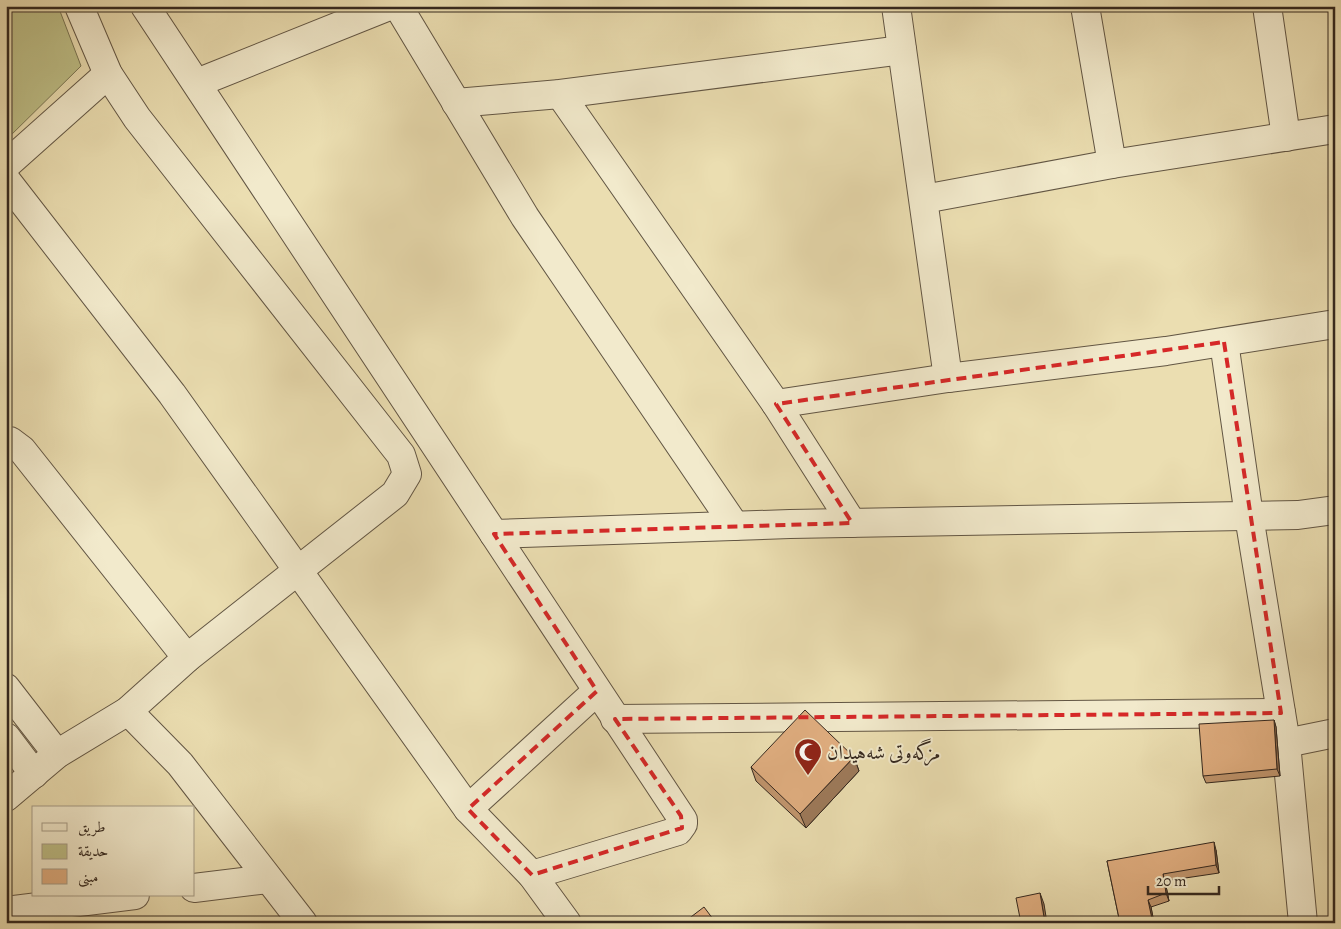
<svg xmlns="http://www.w3.org/2000/svg" width="1341" height="929" font-family="Alegreya,Amiri,serif">
  <style>
    .green { fill: #bebf87; stroke: #797453 }
    .lines { fill: none; stroke-linecap: round; stroke-linejoin: round }
    .minor-casing { stroke: #625644; stroke-width: 30 }
    .minor { stroke: #f2eacc; stroke-width: 28 }
    .wall { fill: #c1966e; stroke: #34281f }
    .shaded-wall { fill: #9d7a5a; stroke: #34281f }
    .building { fill: #e0ae80; stroke: #34281f }
    .marked { fill: none; stroke: #d62828; stroke-width: 4; stroke-dasharray: 10 6; stroke-linejoin: round }
    .labels { text-anchor: middle; stroke-width: 4; stroke-linejoin: round; paint-order: stroke }
    .poi-label { font-size: 20px; fill: #34281f; stroke: #f2eacc; text-anchor: start }
  </style>
  <rect width="100%" height="100%" fill="#ebdeb1"/>
  <filter id="stains"><feTurbulence type="fractalNoise" baseFrequency=".004" numOctaves="4"/><feColorMatrix values="0 0 0 0 .2 0 0 0 0 .09 0 0 0 0 .02 0 0 0 .5 -.17"/></filter>
  <radialGradient id="worn" r=".72"><stop offset=".6" stop-color="#630" stop-opacity="0"/><stop offset="1" stop-color="#630" stop-opacity=".3"/></radialGradient>
  <path class="green" d="M6 6H58L81 66 6 140Z"/>
  <g class="lines">
    <g class="minor-casing">
      <g id="minor">
        <path d="M145 6 683 820V824L678 831 532 875"/>
        <path d="M398 6 525 217 735 526"/>
        <path d="M896 6 948 378"/>
        <path d="M1085 6 1112 164"/>
        <path d="M1267 6 1286 137"/>
        <path d="M197 83 389 6"/>
        <path d="M560 94 776 404 852 523"/>
        <path d="M456 103 560 94 902 50"/>
        <path d="M6 165 108 74"/>
        <path d="M6 180 172 394 468 809 532 875 567 923"/>
        <path d="M924 199 1112 164 1335 129"/>
        <path d="M1224 342 1249 516 1286 743 1303 923"/>
        <path d="M776 404 948 378 1166 351 1335 324"/>
        <path d="M6 441H10L22 450 187 658"/>
        <path d="M494 534 790 524 1298 515 1335 510"/>
        <path d="M6 688 57 754"/>
        <path d="M128 711 180 764 303 923"/>
        <path d="M615 719 1281 713"/>
        <path d="M6 737 34 774"/>
        <path d="M1286 743 1335 733"/>
        <path d="M6 797 57 754 128 711 187 658 395 494 407 474 401 455 137 118 108 74 79 6"/>
        <path d="M468 809 597 691"/>
        <path d="M194 888 268 879"/>
        <path d="M6 911 135 895"/>
      </g>
    </g>
    <use href="#minor" class="minor"/>
  </g>
  <g class="wall">
    <path d="M1274 720 1276 727 1280 776 1206 783 1203 776Z"/>
    <path d="M854 757 859 771 806 828 756 781 751 767Z"/>
    <path d="M1216 850 1219 873 1165 881 1169 901 1151 907 1154 923H1120L1107 861Z"/>
  </g>
  <g class="shaded-wall">
    <path d="M1274 720 1276 727 1280 776 1277 769Z"/>
    <path d="M854 757 859 771 806 828 800 814Z"/>
    <path d="M1214 842 1216 850 1219 873 1216 865Z"/>
    <path d="M1163 874 1165 881 1169 901 1166 893Z"/>
    <path d="M1040 893 1044 904 1047 923H1045Z"/>
    <path d="M1148 900 1151 907 1154 923 1152 919Z"/>
  </g>
  <g class="building">
    <path d="M805 710 854 757 800 814 751 767Z"/>
    <path d="M1274 720 1277 769 1203 776 1199 724Z"/>
    <path d="M1214 842 1216 865 1163 874 1166 893 1148 900 1152 919 1120 923 1107 861Z"/>
    <path d="M1040 893 1045 923H1021L1016 898Z"/>
    <path d="M704 907 716 923H683Z"/>
  </g>
  <path class="marked" d="M1224 342 1281 713 615 719 681 816 682 828 532 875 468 809 597 691 494 534 852 523 776 404Z"/>
  <defs>
    <g id="mosque-pin" transform="scale(1.4375)"><path d="M0 17L-7.5 6A9.5 9.5 0 1 1 7.5 6Z" fill="#8f2418" stroke="#f2eacc"/><path d="M3.5-4.9A6 6 0 1 0 3.5 4.9A5 5 0 1 1 3.5-4.9Z" fill="#fff"/></g>
  </defs>
  <g fill-rule="evenodd">
    <use href="#mosque-pin" x="808" y="752"/>
  </g>
  <g class="labels">
    <g class="poi-label">
      <text x="827" y="759">مزگەوتی شەهیدان</text>
    </g>
  </g>
  <rect width="1341" height="929" fill="none" stroke="#ebdeb1" stroke-width="25"/>
  <rect x="8" y="8" width="1326" height="914" fill="none" stroke="#34281f" stroke-width="2.5"/>
  <rect x="12" y="12" width="1316" height="904" fill="none" stroke="#34281f"/>
  <rect x="32" y="806" width="162" height="90" fill="#f2eacc" stroke="#a69c87"/>
  <rect x="42" y="823" width="25" height="8" fill="#f2eacc" stroke="#a69c87"/>
  <text x="78" y="832" font-size="15" fill="#34281f">طريق</text>
  <rect x="42" y="844" width="25" height="15" fill="#bebf87" stroke="#a69c87"/>
  <text x="78" y="856" font-size="15" fill="#34281f">حديقة</text>
  <rect x="42" y="869" width="25" height="15" fill="#e0ae80" stroke="#a69c87"/>
  <text x="78" y="882" font-size="15" fill="#34281f">مبنى</text>
  <path d="M1148 886v8h71v-8" fill="none" stroke="#34281f" stroke-width="2.5"/>
  <text x="1156" y="886" font-size="15" fill="#34281f" stroke="#f2eacc" stroke-width="4" paint-order="stroke">20 m</text>
  <rect width="100%" height="100%" filter="url(#stains)"/>
  <rect width="100%" height="100%" fill="url(#worn)"/>
</svg>
